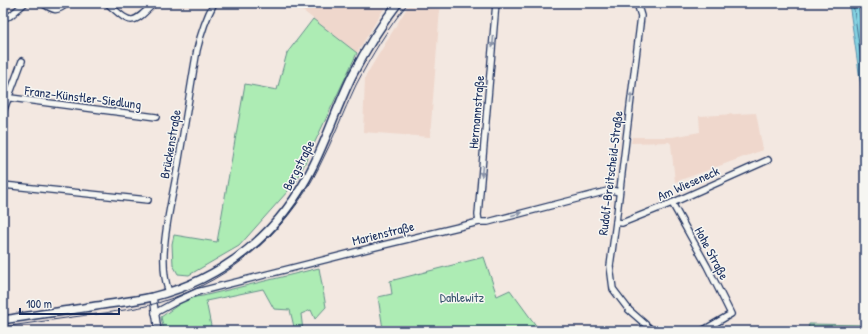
<svg xmlns="http://www.w3.org/2000/svg" width="868" height="334" font-family="'Patrick Hand',sans-serif">
  <style>
    .built { fill: #efd7cc }
    .green { fill: #adecb4; stroke: #648e89 }
    .water { fill: #84d2e1; stroke: #5a91ad }
    .lines { fill: none; stroke-linecap: round; stroke-linejoin: round }
    .shore { stroke: #457092; stroke-width: 1 }
    .minor-casing { stroke: #1b2f5e; stroke-width: 8 }
    .tertiary-casing { stroke: #1b2f5e; stroke-width: 10 }
    .minor { stroke: #f6f6f2; stroke-width: 5.5 }
    .tertiary { stroke: #f6f6f2; stroke-width: 7 }
    .tram { stroke: #1b2f5e; stroke-width: 1 }
    .oneway { fill: #8892a8 }
    .labels { text-anchor: middle; stroke-width: 3; stroke-linejoin: round; paint-order: stroke }
    .street-label { font-size: 13px; fill: #1b2f5e; stroke: #f6f6f2 }
    .park-label { font-size: 13px; fill: #38556f; stroke: #f6f6f2 }
  </style>
  <rect width="100%" height="100%" fill="#f3e8e1"/>
  <filter id="ink" filterUnits="userSpaceOnUse"><feTurbulence type="fractalNoise" baseFrequency=".025" numOctaves="2"/><feDisplacementMap in="SourceGraphic" scale="8" xChannelSelector="R" yChannelSelector="G"/><feConvolveMatrix kernelMatrix="1 2 1 2 8 2 1 2 1" color-interpolation-filters="sRGB"/></filter>
  <g filter="url(#ink)">
    <g class="built">
      <path d="M293 3H389L383 10 357 53Z"/>
      <path d="M408 6 440 9 430 137 363 132 365 77Z"/>
      <path d="M756 113 763 150 675 182 671 144 669 142 631 143 632 137H672L700 132 699 116Z"/>
    </g>
    <g class="green">
      <path d="M313 19 357 53 296 182 239 246 189 275 178 274 173 265 172 244 174 235 217 242 245 84 277 90 287 53Z"/>
      <path d="M484 257 497 296 510 290 540 331H389V328L383 329 378 297 392 294 390 281Z"/>
      <path d="M319 268 326 307 315 319 311 310 301 314 303 331H295L290 310 274 309 263 289 206 301 212 331H164L161 317 188 298 203 296Z"/>
      <path d="M809 324 865 325V331H808Z"/>
    </g>
    <path class="water" d="M849 3H865V114Z"/>
    <g class="lines">
      <g class="shore">
        <path d="M853 3 865 86"/>
        <path d="M858 3 865 50"/>
      </g>
      <g class="minor-casing">
        <g id="minor">
          <path d="M42 3C53 10 57 13 67 3"/>
          <path d="M107 3C131 24 131 27 154 3"/>
          <path d="M637 3 641 16 616 222 610 266 613 289 629 310 653 331"/>
          <path d="M3 18 10 16 25 3"/>
          <path d="M3 97 156 117"/>
          <path d="M3 112 22 61"/>
          <path d="M3 185 148 200"/>
          <path d="M672 203 707 266 731 314 702 331"/>
          <path d="M479 222 478 215 496 3"/>
          <path d="M616 222 622 223 672 203 768 160"/>
          <path d="M169 292C156 260 171 205 177 171 184 130 190 90 197 50 201 33 206 18 214 3"/>
          <path d="M153 297 158 331"/>
          <path d="M155 313 177 301 197 292 375 247 479 222H488L611 190 619 192"/>
        </g>
      </g>
      <g class="tertiary-casing">
        <path id="tertiary" d="M3 320C34 315 65 311 96 306 115 303 134 301 152 297 224 279 281 232 313 166 328 136 338 104 353 74 366 49 381 25 398 3"/>
      </g>
      <use href="#minor" class="minor"/>
      <use href="#tertiary" class="tertiary"/>
      <path class="tram" d="M3 327C31 323 59 319 87 315 107 313 127 310 146 306 222 288 285 236 319 167 333 140 343 112 356 85 371 56 388 28 408 3"/>
    </g>
    <defs><path id="oneway-solid" d="M-6-.8H1V-3.2L6.5 0L1 3.2V.8H-6Z"/></defs>
    <g class="oneway">
      <use href="#oneway-solid" transform="translate(493 42) rotate(95)"/>
      <use href="#oneway-solid" transform="translate(631 98) rotate(-83)"/>
      <use href="#oneway-solid" transform="translate(482 171) rotate(95)"/>
      <use href="#oneway-solid" transform="translate(517 214) rotate(-15)"/>
    </g>
  </g>
  <g class="labels">
    <g class="street-label">
      <text transform="translate(83 97) rotate(7)" y="5">Franz-Künstler-Siedlung</text>
      <text transform="translate(476 112) rotate(-85)" y="5">Hermannstraße</text>
      <text transform="translate(170 144) rotate(-80)" y="5">Brückenstraße</text>
      <text transform="translate(298 165) rotate(-63)" y="5">Bergstraße</text>
      <text transform="translate(610 173) rotate(-83)" y="5">Rudolf-Breitscheid-Straße</text>
      <text transform="translate(688 183) rotate(-24)" y="5">Am Wieseneck</text>
      <text transform="translate(383 233) rotate(-14)" y="5">Marienstraße</text>
      <text transform="translate(712 253) rotate(62)" y="5">Hohe Straße</text>
    </g>
    <g class="park-label">
      <text x="462" y="302">Dahlewitz</text>
    </g>
  </g>
  <rect width="868" height="334" fill="none" stroke="#f6f6f2" stroke-width="16"/>
  <rect x="8" y="8" width="852" height="318" fill="none" stroke="#1b2f5e" stroke-width="1.5" filter="url(#ink)"/>
  <path d="M20 308v6h99v-6" fill="none" stroke="#1b2f5e" stroke-width="2"/>
  <text x="26" y="308" font-size="12" fill="#1b2f5e" stroke="#f6f6f2" stroke-width="3" paint-order="stroke">100 m</text>
</svg>
